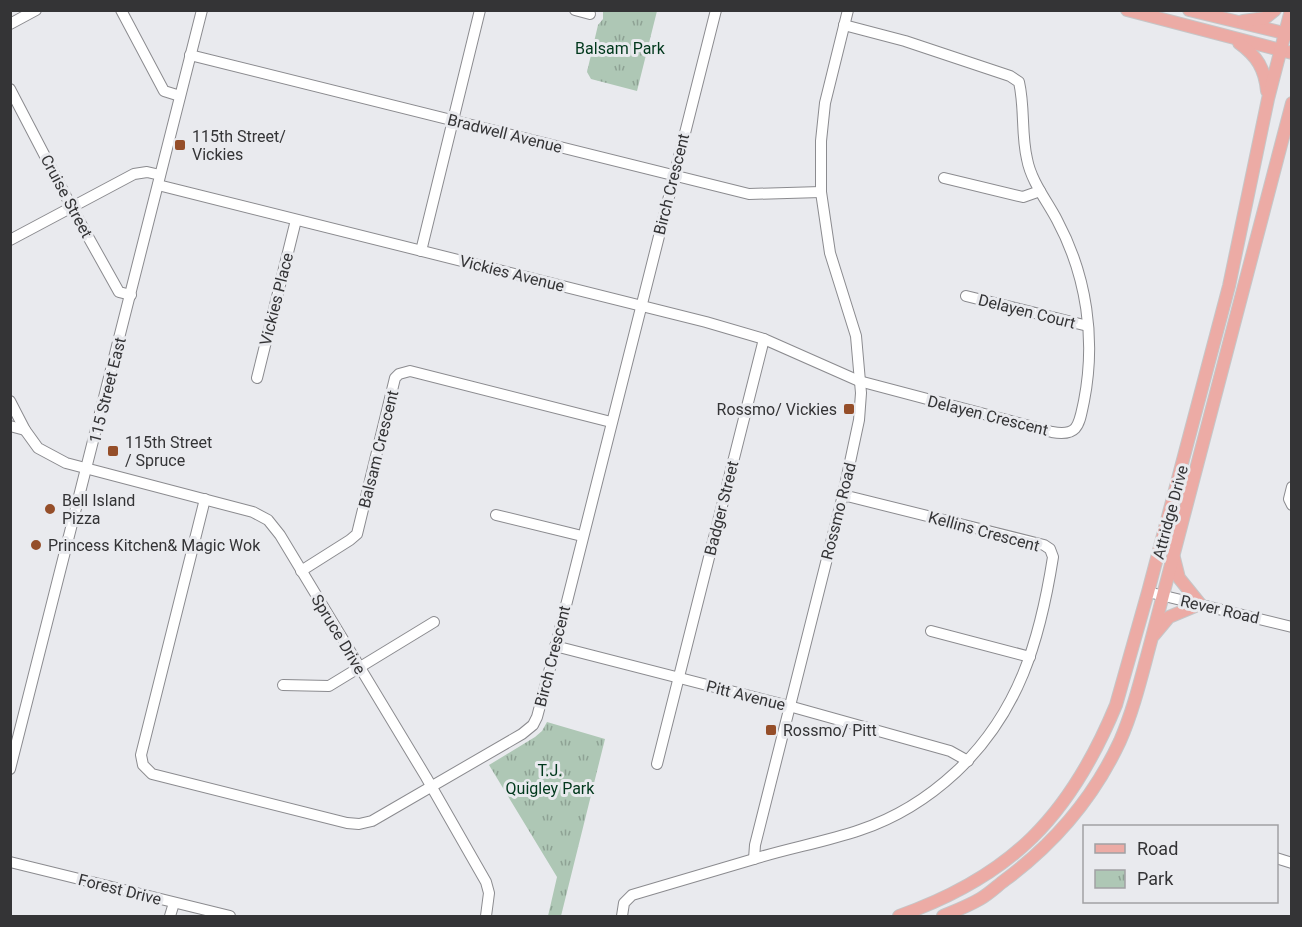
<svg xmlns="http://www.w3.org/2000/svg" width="1302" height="927" font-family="Roboto,sans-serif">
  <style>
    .park { fill: url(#park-tufts) }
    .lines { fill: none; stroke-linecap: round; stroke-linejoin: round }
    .minor-casing { stroke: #8b8b8f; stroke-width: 12 }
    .major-casing { stroke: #c6c6c7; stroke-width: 14 }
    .minor { stroke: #fff; stroke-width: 10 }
    .major { stroke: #ecaba5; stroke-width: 12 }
    .poi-dot { fill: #954e29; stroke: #e9eaee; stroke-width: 2 }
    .labels { text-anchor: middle; stroke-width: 6; stroke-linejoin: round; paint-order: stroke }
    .park-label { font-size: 16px; fill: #01381c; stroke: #e9eaee }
    .street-label { font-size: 16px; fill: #343436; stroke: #e9eaee }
    .poi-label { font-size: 16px; fill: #343436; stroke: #e9eaee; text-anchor: start }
  </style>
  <defs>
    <pattern id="park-tufts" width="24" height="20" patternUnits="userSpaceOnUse" patternTransform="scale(1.5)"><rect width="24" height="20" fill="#aec7b5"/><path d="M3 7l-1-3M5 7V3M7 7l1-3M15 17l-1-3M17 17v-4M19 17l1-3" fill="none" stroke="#8ea294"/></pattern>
  </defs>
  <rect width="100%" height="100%" fill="#e9eaee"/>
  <g class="park">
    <path d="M603 11H657L637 91 591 79 587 72 598 25 603 19Z"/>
    <path d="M547 722 605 739 561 916H548L557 877 489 765 535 737 542 731Z"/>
  </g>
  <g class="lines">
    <g class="minor-casing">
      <g id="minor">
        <path d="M121 10 164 91 180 96"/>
        <path d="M575 10 590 14"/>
        <path d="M10 24 36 10"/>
        <path d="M190 55 749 194 821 192"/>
        <path d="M10 89 72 208 119 292 131 295"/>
        <path d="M944 178 1023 197 1040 191"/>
        <path d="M158 185 706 322 764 339 859 381 1052 432C1079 437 1079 424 1084 401 1096 340 1087 276 1057 220 1047 201 1031 181 1027 159 1021 134 1025 108 1019 82L1010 76 905 41 844 25"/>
        <path d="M10 240 134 174 147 172 160 175"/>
        <path d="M421 251 480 10"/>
        <path d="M966 296 1088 326"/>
        <path d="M257 378 296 220"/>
        <path d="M10 401 25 430 38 448 66 463 253 512 268 520 280 535 426 777 486 882 489 893 486 916"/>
        <path d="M10 426 25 430"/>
        <path d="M1292 487 1289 499 1292 505"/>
        <path d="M205 499 141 755 143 765 152 774 347 823 359 824 372 821 522 734 533 725 537 717 553 657 716 10"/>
        <path d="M496 515 582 536"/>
        <path d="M301 571 350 540 357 534 395 378 399 374 410 371 611 422"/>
        <path d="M1148 592 1292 627"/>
        <path d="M931 631 1030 657"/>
        <path d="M555 646 789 706 950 751 968 761"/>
        <path d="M283 685 329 686 434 622"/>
        <path d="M657 764 764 339"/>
        <path d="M10 769 202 10"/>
        <path d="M1276 858 1292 863"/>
        <path d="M754 859 755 845 843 495 859 420 861 393 856 336 830 253 821 192V141L825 103 848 10"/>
        <path d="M10 862 230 916"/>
        <path d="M170 916 174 903"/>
        <path d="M622 916 624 903 632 895C673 883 714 871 754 859 789 848 825 842 860 830 896 818 928 798 956 772 1019 713 1040 640 1053 557L1050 549 1044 545 843 495"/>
      </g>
    </g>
    <g class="major-casing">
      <g id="major">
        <path d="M1127 10 1292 53"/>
        <path d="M1189 10 1292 35"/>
        <path d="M1243 21 1265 18 1275 10"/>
        <path d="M1239 43C1257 56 1265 69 1267 91"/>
        <path d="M1154 635 1169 617 1200 604 1179 578 1174 558"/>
        <path d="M899 916C1012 876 1070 816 1116 705L1148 592 1229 286 1268 99 1291 10"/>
        <path d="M943 916C955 911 968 906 980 899 989 894 997 886 1005 880 1055 843 1094 797 1120 741 1134 709 1142 674 1151 641L1292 103"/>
      </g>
    </g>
    <use href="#minor" class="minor"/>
    <use href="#major" class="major"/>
  </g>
  <g class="poi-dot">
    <rect x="174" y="139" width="12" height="12" rx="3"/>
    <rect x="843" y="403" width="12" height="12" rx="3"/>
    <rect x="107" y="445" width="12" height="12" rx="3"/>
    <circle cx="50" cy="509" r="6"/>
    <circle cx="36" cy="545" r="6"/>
    <rect x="765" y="724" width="12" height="12" rx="3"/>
  </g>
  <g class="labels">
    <g class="park-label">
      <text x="620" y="54">Balsam Park</text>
      <text x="550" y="776">T.J.<tspan x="550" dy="18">Quigley Park</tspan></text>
    </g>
    <g class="street-label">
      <text transform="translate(505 133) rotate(14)" y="6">Bradwell Avenue</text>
      <text transform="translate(671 184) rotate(-76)" y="6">Birch Crescent</text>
      <text transform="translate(67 196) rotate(62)" y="6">Cruise Street</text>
      <text transform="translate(512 273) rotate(14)" y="6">Vickies Avenue</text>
      <text transform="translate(276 299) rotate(-76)" y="6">Vickies Place</text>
      <text transform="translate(1027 311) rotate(14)" y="6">Delayen Court</text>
      <text transform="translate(107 390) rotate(-76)" y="6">115 Street East</text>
      <text transform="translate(988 415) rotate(14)" y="6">Delayen Crescent</text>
      <text transform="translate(378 449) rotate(-76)" y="6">Balsam Crescent</text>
      <text transform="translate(721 508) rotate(-76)" y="6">Badger Street</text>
      <text transform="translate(838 511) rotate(-76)" y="6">Rossmo Road</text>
      <text transform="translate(1170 512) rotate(-75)" y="6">Attridge Drive</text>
      <text transform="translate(984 531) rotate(15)" y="6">Kellins Crescent</text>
      <text transform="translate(1220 609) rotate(13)" y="6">Rever Road</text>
      <text transform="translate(339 634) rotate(59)" y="6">Spruce Drive</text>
      <text transform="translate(552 656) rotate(-76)" y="6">Birch Crescent</text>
      <text transform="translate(746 695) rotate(14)" y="6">Pitt Avenue</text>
      <text transform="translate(120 889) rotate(14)" y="6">Forest Drive</text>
    </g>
    <g class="poi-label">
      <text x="192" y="142">115th Street/<tspan x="192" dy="18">Vickies</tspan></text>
      <text x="837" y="415" text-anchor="end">Rossmo/ Vickies</text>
      <text x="125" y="448">115th Street<tspan x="125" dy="18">/ Spruce</tspan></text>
      <text x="62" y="506">Bell Island<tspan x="62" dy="18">Pizza</tspan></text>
      <text x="48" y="551">Princess Kitchen&amp; Magic Wok</text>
      <text x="783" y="736">Rossmo/ Pitt</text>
    </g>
  </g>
  <rect width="1302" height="927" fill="none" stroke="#343436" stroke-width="24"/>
  <rect x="1083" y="825" width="195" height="78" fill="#e9eaee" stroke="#a1a1a4" stroke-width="1.5"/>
  <rect x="1095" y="844" width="30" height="9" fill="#ecaba5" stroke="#a1a1a4" stroke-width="1.5"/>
  <text x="1137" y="855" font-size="18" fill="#343436">Road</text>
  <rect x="1095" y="870" width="30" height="18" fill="url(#park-tufts)" stroke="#a1a1a4" stroke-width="1.5"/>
  <text x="1137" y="885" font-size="18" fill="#343436">Park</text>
</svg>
